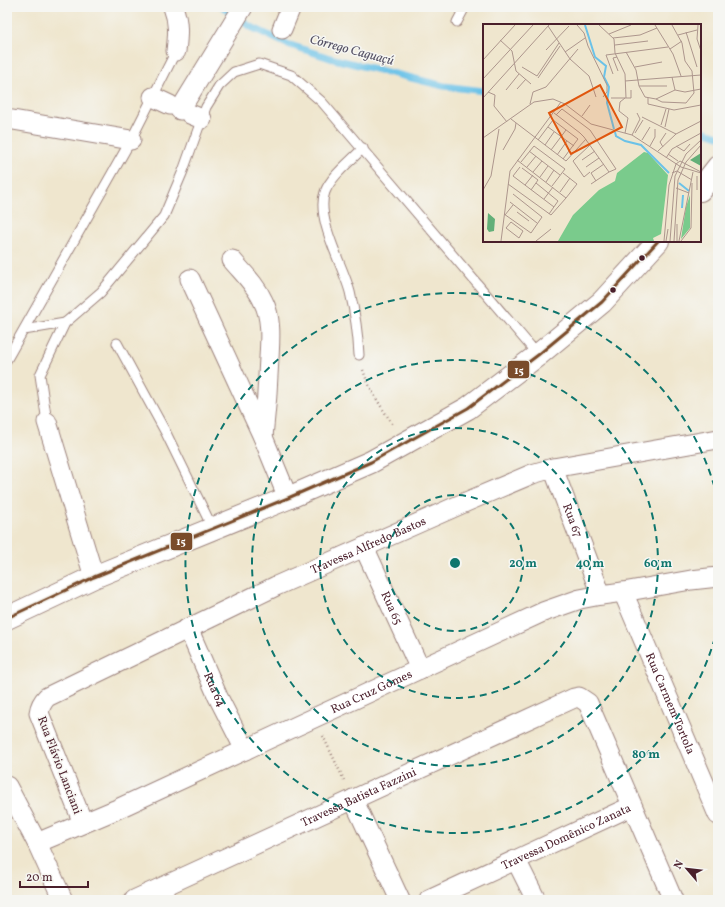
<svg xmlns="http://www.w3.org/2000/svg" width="725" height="907" font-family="Vollkorn,serif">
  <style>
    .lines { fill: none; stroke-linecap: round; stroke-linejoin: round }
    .stream { stroke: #6bc2e8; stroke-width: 7 }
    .lane-casing { stroke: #9c827c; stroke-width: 11 }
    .street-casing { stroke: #9c827c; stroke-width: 21 }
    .secondary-casing { stroke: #9c827c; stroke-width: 24 }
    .path { stroke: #9c827c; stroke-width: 2.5; stroke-dasharray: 1 3; stroke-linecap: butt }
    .lane { stroke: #fff; stroke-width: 9 }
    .street { stroke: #fff; stroke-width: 19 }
    .secondary { stroke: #fff; stroke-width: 22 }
    .bus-1-casing { stroke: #f6f6f2; stroke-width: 6 }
    .bus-1 { stroke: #7a4b2a; stroke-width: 3 }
    .ring { fill: none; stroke: #0f766e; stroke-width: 2; stroke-dasharray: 7 5 }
    .bus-dot { fill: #4a1f2b; stroke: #f6f6f2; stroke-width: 1.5 }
    .labels { text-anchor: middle; stroke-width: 3; stroke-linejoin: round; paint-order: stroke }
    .street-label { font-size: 12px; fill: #4a1f2b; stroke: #f6f6f2 }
    .water-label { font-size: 13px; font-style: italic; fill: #545064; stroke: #f6f6f2 }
    .inset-river { fill: none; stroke: #6bc2e8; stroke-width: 2 }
    .inset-road { fill: none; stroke: #ad968d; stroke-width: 1 }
    .view { fill: #e0560e; fill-opacity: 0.15; stroke: #e0560e; stroke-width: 2 }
    .inset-edge { fill: none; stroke: #4a1f2b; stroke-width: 2 }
    .centre { fill: #0f766e; stroke: #f6f6f2; stroke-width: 2 }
    .ring-label { font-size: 12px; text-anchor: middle; font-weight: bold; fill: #0f766e; stroke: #f6f6f2; stroke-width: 3; stroke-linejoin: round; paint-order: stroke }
    .line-badge { stroke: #f6f6f2; stroke-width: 1.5 }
    .badge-label { font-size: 11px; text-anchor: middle; font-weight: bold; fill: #fff }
  </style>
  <rect width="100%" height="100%" fill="#f6f6f2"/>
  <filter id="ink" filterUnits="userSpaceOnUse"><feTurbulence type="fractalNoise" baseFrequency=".025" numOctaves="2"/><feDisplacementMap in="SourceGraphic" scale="8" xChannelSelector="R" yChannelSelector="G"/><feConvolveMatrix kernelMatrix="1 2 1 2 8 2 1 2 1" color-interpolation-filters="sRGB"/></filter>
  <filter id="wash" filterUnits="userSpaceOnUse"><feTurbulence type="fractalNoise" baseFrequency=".012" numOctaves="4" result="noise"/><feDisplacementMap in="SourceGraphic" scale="16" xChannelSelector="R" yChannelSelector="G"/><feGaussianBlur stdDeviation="0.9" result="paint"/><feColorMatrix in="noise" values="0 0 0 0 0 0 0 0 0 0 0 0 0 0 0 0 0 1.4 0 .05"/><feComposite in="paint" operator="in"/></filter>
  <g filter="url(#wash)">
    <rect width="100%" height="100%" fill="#efe6ce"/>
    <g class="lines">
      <g class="stream">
        <path d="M223 7 249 26 287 44 330 58 444 86 484 91"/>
        <path d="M700 130 718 136"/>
      </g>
    </g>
  </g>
  <g filter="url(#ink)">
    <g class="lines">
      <g class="lane-casing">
        <g id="lane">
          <path d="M457 22 465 7"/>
          <path d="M24 330 65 323"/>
          <path d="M117 343 166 433 213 529"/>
          <path d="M359 355C358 334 355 313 350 292 343 265 315 218 325 192 331 176 351 161 363 148"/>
          <path d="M7 359 131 140 176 51"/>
          <path d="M47 422 40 375 65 323 101 292 164 216 183 171 206 107 219 86 234 72 259 64 291 75 322 102 538 355"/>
        </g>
      </g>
      <g class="street-casing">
        <g id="street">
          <path d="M173 7C179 22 178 35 176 51"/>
          <path d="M282 29 291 7"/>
          <path d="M153 97 170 105"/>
          <path d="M180 110 243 7"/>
          <path d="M190 114 202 119"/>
          <path d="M7 119 131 140"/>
          <path d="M232 260C243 273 256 285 263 301 272 318 270 340 269 358 268 385 266 411 263 437"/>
          <path d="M190 279 263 437 288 498"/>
          <path d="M47 422 94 577"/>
          <path id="s1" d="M553 468 601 595"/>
          <path id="s2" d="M364 547 420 669"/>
          <path id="s3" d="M623 592 718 815"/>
          <path id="s4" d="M188 628 218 697 245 750"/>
          <path d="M7 786 37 843 63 900"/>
          <path d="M353 799 400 900"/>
          <path id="s5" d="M83 823 39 713C40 706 42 702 47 697L276 586 466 502 532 474 553 468 718 439"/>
          <path id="s6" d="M37 843 115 810 543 612 580 599 601 595 623 592 691 580 718 577"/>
          <path d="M516 860 536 900"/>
          <path id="s7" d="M134 900 574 698 579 697 588 703 673 900"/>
          <path id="s8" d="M429 900 632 806"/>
        </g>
      </g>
      <g class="secondary-casing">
        <g id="secondary">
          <path d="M700 190 718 167"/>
          <path d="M7 618 94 577 288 498 371 462 468 408 538 355 602 302 658 241"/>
        </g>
      </g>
      <g class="path">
        <path d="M363 370C369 389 382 408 393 425"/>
        <path d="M323 736 344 780"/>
      </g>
      <use href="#lane" class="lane"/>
      <use href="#street" class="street"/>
      <use href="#secondary" class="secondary"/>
      <g class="bus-1-casing">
        <path id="bus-1" d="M7 618 94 577 288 498 371 462 468 408 538 355 602 302 658 241"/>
      </g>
      <use href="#bus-1" class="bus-1"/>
    </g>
  </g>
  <g class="ring">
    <circle cx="455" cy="563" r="68"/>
    <circle cx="455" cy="563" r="135"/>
    <circle cx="455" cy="563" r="203"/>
    <path d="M718 626A270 270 0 1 1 718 500"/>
  </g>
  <g class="bus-dot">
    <circle cx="642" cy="258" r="3.5"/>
    <circle cx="613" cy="290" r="3.5"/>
  </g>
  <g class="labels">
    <g class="street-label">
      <text dy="4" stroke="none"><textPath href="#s1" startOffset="56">Rua 67</textPath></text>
      <text dy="4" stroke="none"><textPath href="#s5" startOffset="492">Travessa Alfredo Bastos</textPath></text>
      <text dy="4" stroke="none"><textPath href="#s2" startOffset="67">Rua 65</textPath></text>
      <text dy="4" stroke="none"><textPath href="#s4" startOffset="67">Rua 64</textPath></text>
      <text dy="4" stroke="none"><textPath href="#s6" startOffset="367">Rua Cruz Gomes</textPath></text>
      <text dy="4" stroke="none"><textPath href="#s3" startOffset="121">Rua Carmem Tortola</textPath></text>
      <text transform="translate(60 765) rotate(69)" y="4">Rua Flávio Lanciani</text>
      <text dy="4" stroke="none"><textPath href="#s7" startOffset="247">Travessa Batista Fazzini</textPath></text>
      <text dy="4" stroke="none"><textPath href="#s8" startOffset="151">Travessa Domênico Zanata</textPath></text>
    </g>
    <g class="water-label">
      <text transform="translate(352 49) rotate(15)" y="5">Córrego Caguaçú</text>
    </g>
  </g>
  <g transform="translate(483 24)">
    <rect width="218" height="218" fill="#efe6ce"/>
    <path d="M161 128 165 129 185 151 178 210 170 214 171 217H75L90 191 116 166 132 157 134 149ZM207 171V204L198 215 203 183Z" fill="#7acb8c"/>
    <path d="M218 129V142L207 136ZM5 189 12 195 11 207 6 208 4 205Z" fill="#63af78"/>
    <path class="inset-river" d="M102 1 112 33 123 42 121 53 126 63 124 79 131 105M132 108 133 112 142 117 158 121 186 149M196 159 206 167M199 184 200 171"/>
    <path class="inset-road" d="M94 1 101 9 105 22 124 61V68L120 73M116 1 131 15 132 29 142 50 143 74M172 1 190 30 198 52M215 1 214 15 218 27M65 2 87 35 106 52 113 73M203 8 214 43M126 10 148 1M195 11 214 6M130 14 157 11 174 4M17 16 29 27 33 47 48 60M132 21 165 17M187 25 199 17M63 26 86 2M82 28 102 14M143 28 153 46 156 62 162 73 173 75 192 66M134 33 130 34 135 47M0 36 32 1M39 43 54 52 76 19M152 43 179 38M130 50 123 31 185 23M189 53 192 66M55 54 77 22M0 55 50 1M142 57 218 51M156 62H184M34 65 43 55M23 66 36 50M192 66 202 68 218 65M5 68 12 71 11 82 24 98M0 74 66 1M128 74H148V66M142 74 137 78 136 87 145 94 142 109M165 74V80L191 86 218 81M173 75 179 78 203 79 211 69 209 47 202 37 199 19 189 1M47 80 50 68 63 63 95 25M71 89 75 92 97 109 101 113 126 148 133 145 107 106 79 85 73 91M99 92 107 81M159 93 193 110M28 95 83 137 103 115M178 101 183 85M65 103 91 122M182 103 186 85M152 109 160 96M149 111 157 95 154 89M0 114 51 78 70 75 82 80 108 100 149 111 198 143 218 149M55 116 70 96 95 115 80 135M159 116 167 103M62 121 71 108M107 121 90 137 101 153 107 148M167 122 172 113V105M193 122 201 127 207 120M180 123 177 118 183 109M20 126 32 105 33 99M68 126 83 106M46 127 77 151M175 127 193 110 218 97M185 130 195 137M74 131 84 117M183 134 189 125 218 109M99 136 112 127M38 138 51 122 82 145 69 162M37 143 30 152 71 183M44 143 53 132M103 143 116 134M0 144V114M39 144 55 156 48 166M50 148 59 137M80 149 94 160 83 174M189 149 194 147 209 156M57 153 65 142M113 157 108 149 121 140M63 158 71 146M53 159 75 177 66 190M25 160 68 191 83 174 34 136M108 160 126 148M42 161 50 151M193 164 206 169M0 166 8 152 16 105M214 166V152M77 168 87 154M61 175 70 163M27 178 54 199M34 188 46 197M21 190 48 209 59 193 30 170M22 191 30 181M28 198 40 207 36 214 23 204ZM194 200V217M18 217 27 147 78 78M53 217 68 205M181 217 186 161 193 140 197 137 218 148M183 217 185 205M187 217 192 152 203 130 218 116M191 217 195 156 203 138 218 121M196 217 210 148M198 217 208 204 209 159"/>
    <path class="view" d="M117 61 139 103 88 130 66 89Z"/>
    <rect width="218" height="218" class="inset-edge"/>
  </g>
  <circle cx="455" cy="563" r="6" class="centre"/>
  <g class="ring-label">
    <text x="523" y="567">20 m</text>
    <text x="590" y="567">40 m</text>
    <text x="658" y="567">60 m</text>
    <text x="646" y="758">80 m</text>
  </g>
  <g class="line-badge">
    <rect x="507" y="360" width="23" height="19" rx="4" fill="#7a4b2a"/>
    <rect x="170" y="532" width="23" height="19" rx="4" fill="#7a4b2a"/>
  </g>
  <g class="badge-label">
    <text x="519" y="374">15</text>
    <text x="181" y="545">15</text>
  </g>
  <rect width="725" height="907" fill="none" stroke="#f6f6f2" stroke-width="24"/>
  <g transform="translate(687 869) rotate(298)" stroke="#f6f6f2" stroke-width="3" paint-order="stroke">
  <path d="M0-3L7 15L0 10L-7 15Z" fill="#4a1f2b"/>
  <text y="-6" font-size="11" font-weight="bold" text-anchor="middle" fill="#4a1f2b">N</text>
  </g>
  <path d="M20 881v6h68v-6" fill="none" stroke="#4a1f2b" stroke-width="2"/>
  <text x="26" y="881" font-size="12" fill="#4a1f2b" stroke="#f6f6f2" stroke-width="3" paint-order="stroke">20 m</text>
</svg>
